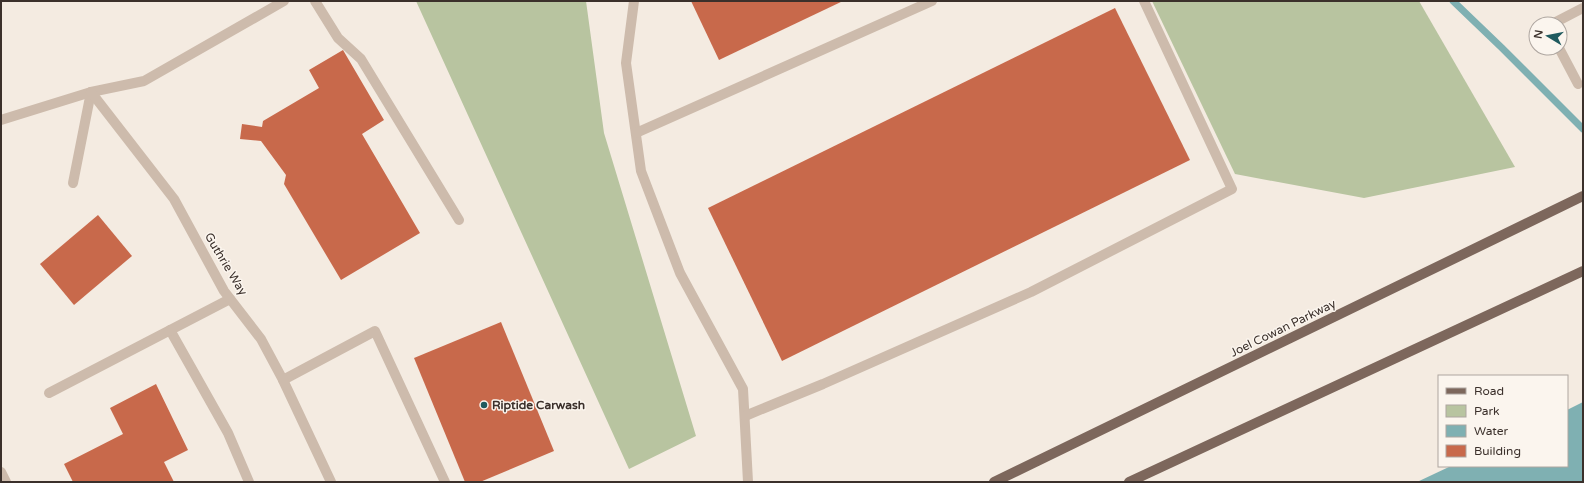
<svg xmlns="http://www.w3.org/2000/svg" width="1584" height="483" font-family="'Varela Round',sans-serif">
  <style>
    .green { fill: #b8c4a0 }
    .water { fill: #7fb0b2 }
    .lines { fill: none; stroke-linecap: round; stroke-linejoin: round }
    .stream { stroke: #7fb0b2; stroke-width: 7 }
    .building { fill: #c8694b }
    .service { stroke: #cdbbac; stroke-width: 10 }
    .minor { stroke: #cdbbac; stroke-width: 10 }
    .primary { stroke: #7d675c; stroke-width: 10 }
    .poi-dot { fill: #1f5a5e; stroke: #fbf5ee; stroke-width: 1.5 }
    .labels { text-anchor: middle; stroke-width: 3; stroke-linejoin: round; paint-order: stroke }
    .street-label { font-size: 12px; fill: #3b302b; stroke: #fbf5ee }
    .poi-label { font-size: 12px; font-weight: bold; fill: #3b302b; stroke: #fbf5ee; text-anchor: start }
  </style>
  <rect width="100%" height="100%" fill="#f4ebe1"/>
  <g class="green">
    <path d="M416 1H586L604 133 696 436 629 469Z"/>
    <path d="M1152 1H1419L1515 167 1364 198 1235 174Z"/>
  </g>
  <path class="water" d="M1583 402V482H1417L1451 466H1567V410Z"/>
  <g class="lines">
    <path class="stream" d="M1453 1 1502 48 1583 129"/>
  </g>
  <g class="building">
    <path d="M691 1H843L719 60Z"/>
    <path d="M1115 8 1190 160 782 361 708 208Z"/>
    <path d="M343 50 384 120 362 134 420 233 341 280 284 184 286 175 261 141 240 139 242 124 262 127 263 121 319 88 309 70Z"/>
    <path d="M98 215 132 256 74 305 40 264Z"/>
    <path d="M501 322 554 451 480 482H465L414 358Z"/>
    <path d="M156 384 188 450 164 462 174 482H73L64 464 123 434 110 408Z"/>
  </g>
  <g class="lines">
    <g class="service">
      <path d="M315 1 338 38 361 59 459 220"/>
      <path d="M634 1 626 63 641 171 680 273 743 389 748 482"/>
      <path d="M1552 24 1583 8"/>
      <path d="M1559 48 1578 84"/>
      <path d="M1 120 91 92 144 81 284 1"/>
      <path d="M636 133 932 1"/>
      <path d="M73 183 91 92"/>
      <path d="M170 330 228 433 249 482"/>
      <path d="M283 380 375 331 445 482"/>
      <path d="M49 393 230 299"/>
      <path d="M745 416 823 384 1031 292 1232 189 1144 1"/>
      <path d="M1 472 6 482"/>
    </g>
    <path class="minor" d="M91 92 174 199 224 291 261 339 283 380 331 482"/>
    <g class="primary">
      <path d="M994 482 1583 196"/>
      <path d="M1129 482 1583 271"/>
    </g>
  </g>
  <circle class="poi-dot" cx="484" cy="405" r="4"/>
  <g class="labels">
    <g class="street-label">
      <text transform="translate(226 264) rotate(59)" y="4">Guthrie Way</text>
      <text transform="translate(1283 328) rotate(-26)" y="4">Joel Cowan Parkway</text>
    </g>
    <g class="poi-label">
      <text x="492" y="409">Riptide Carwash</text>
    </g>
  </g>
  <rect width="1584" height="483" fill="none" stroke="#3b302b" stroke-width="4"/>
  <rect x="1438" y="375" width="130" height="92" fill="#fbf5ee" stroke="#aea6a0"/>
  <rect x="1446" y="388" width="20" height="6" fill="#7d675c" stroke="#aea6a0"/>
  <text x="1474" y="395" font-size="12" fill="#3b302b">Road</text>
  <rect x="1446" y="405" width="20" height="12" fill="#b8c4a0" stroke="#aea6a0"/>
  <text x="1474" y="415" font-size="12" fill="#3b302b">Park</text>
  <rect x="1446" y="425" width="20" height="12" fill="#7fb0b2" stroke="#aea6a0"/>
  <text x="1474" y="435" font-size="12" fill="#3b302b">Water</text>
  <rect x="1446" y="445" width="20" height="12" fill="#c8694b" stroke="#aea6a0"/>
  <text x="1474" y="455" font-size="12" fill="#3b302b">Building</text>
  <g transform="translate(1548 36) rotate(280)"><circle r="19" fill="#fbf5ee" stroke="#aea6a0"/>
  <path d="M0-3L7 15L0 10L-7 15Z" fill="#1f5a5e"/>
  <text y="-6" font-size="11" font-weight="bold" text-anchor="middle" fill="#3b302b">N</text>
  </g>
</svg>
